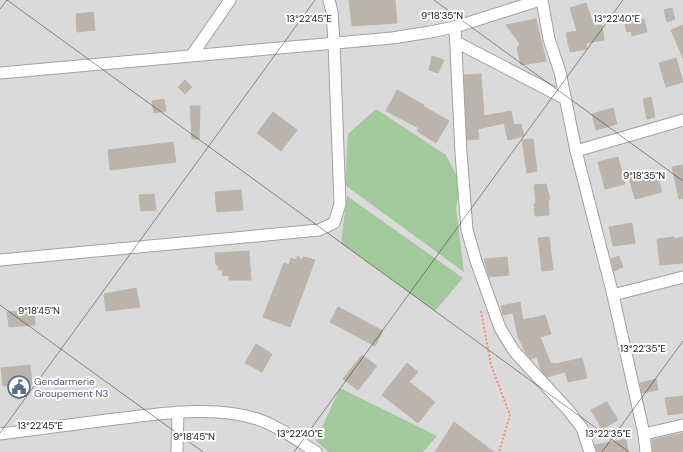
<svg xmlns="http://www.w3.org/2000/svg" width="683" height="452" font-family="'DM Sans',sans-serif">
  <style>
    .residential { fill: #dbdada }
    .forest { fill: #a2c99c }
    .building { fill: #bab4ad; stroke: #beb5a8 }
    .lines { fill: none; stroke-linecap: round; stroke-linejoin: round }
    .minor-casing { stroke: #a1a1a1; stroke-width: 13 }
    .path { stroke: #ed9475; stroke-width: 2; stroke-dasharray: 2 2; stroke-linecap: butt }
    .minor { stroke: #fff; stroke-width: 11 }
    .ticks { fill: none; stroke: #1d1d1d; stroke-width: 1; stroke-opacity: 0.45 }
    .labels { text-anchor: middle; stroke-width: 4; stroke-linejoin: round; paint-order: stroke }
    .service-label { font-size: 10px; fill: #4e5e75; stroke: #fff; text-anchor: start }
    .ticks-label { font-size: 10px; text-anchor: middle; fill: #1d1d1d; stroke: #fff; stroke-width: 4; stroke-linejoin: round; paint-order: stroke }
  </style>
  <rect width="100%" height="100%" fill="#edece4"/>
  <rect class="residential" x="0" y="0" width="683" height="452"/>
  <g class="forest">
    <path d="M376 109 446 155 461 184 456 208 464 272 345 185 348 134Z"/>
    <path d="M347 196 463 278 435 311 341 243Z"/>
    <path d="M340 388 437 436 423 452H329L316 441Z"/>
  </g>
  <g class="building">
    <path d="M349 0H395L397 23 352 26Z"/>
    <path d="M586 3 594 26 602 25 604 40 586 43 587 49 570 52 566 33 577 31 570 8Z"/>
    <path d="M672 8 675 19 667 22 664 10Z"/>
    <path d="M93 12 95 30 77 32 76 14Z"/>
    <path d="M536 19 546 61 521 65 517 48 520 44 506 25Z"/>
    <path d="M644 19 647 32 632 36 631 31 627 32 625 24Z"/>
    <path d="M683 25V58L671 30Z"/>
    <path d="M432 56 444 60 438 73 429 70Z"/>
    <path d="M676 58 683 82 666 87 659 63Z"/>
    <path d="M481 74 484 116 511 111 514 125 521 124 524 136 508 140 504 123 478 129 479 139 467 140 464 75Z"/>
    <path d="M185 80 192 87 185 94 178 87Z"/>
    <path d="M397 90 424 105 423 106 449 121 436 143 417 131 419 128 386 111Z"/>
    <path d="M651 97 655 117 647 119 643 99Z"/>
    <path d="M164 99 166 111 154 113 152 101Z"/>
    <path d="M190 106H200L199 139H192Z"/>
    <path d="M613 108 617 124 596 130 592 114Z"/>
    <path d="M273 112 297 130 281 151 257 133Z"/>
    <path d="M533 139 537 171 527 173 522 140Z"/>
    <path d="M173 142 176 162 110 170 108 150Z"/>
    <path d="M618 157 625 184 605 189 598 162Z"/>
    <path d="M683 165V198L679 199 672 167Z"/>
    <path d="M656 171 662 192 635 199 629 178Z"/>
    <path d="M546 184 550 199H548L549 215 535 216 534 204 536 203 534 185Z"/>
    <path d="M241 190 243 210 217 212 215 192Z"/>
    <path d="M154 194 156 210 141 211 139 195Z"/>
    <path d="M632 223 635 243 613 246 609 227Z"/>
    <path d="M549 237 553 270 542 271 538 238Z"/>
    <path d="M674 237V239L683 237V263L660 265 657 239Z"/>
    <path d="M249 251 251 280H229V275L223 276 222 270H218L219 266 216 265 215 253Z"/>
    <path d="M298 256 301 260 304 257 315 260 290 327 263 317 284 263 289 265 291 258 296 260Z"/>
    <path d="M619 256 623 267 614 271 611 259Z"/>
    <path d="M507 257 509 275 489 277 484 259Z"/>
    <path d="M136 288 140 307 106 311 104 294Z"/>
    <path d="M520 302 523 320 529 318V319L545 315 551 334 540 337 551 364 554 363 555 364 582 358 587 378 568 382 565 372 547 377 541 371 537 357 531 359 526 353 518 337 513 313 503 315 501 306Z"/>
    <path d="M338 307 383 331 375 346 330 322Z"/>
    <path d="M34 310 35 325 9 327 7 312Z"/>
    <path d="M256 344 272 354 262 372 245 363Z"/>
    <path d="M362 355 377 366 358 390 343 379Z"/>
    <path d="M407 363 418 372 409 382 435 402 418 423 382 395Z"/>
    <path d="M30 365 32 384 3 386 1 368Z"/>
    <path d="M656 379 658 390 642 393 640 383Z"/>
    <path d="M683 396V413L668 415 665 398Z"/>
    <path d="M607 402 618 420 602 429 591 410Z"/>
    <path d="M454 422 494 452H435Z"/>
    <path d="M683 433V452H653L652 440Z"/>
    <path d="M626 439 628 452H597L595 445Z"/>
  </g>
  <g class="lines">
    <g class="minor-casing">
      <g id="minor">
        <path d="M542 0 549 39 560 72 576 151 613 295 644 434 646 452"/>
        <path d="M455 27 461 153 467 230 476 261 500 328 514 351 569 411 582 428 590 452"/>
        <path d="M456 42 566 99"/>
        <path d="M192 55 230 0"/>
        <path d="M0 73 392 38 430 32 455 27 540 0"/>
        <path d="M576 151 683 120"/>
        <path d="M0 260 319 230 334 223 340 204 334 42 332 12 329 0"/>
        <path d="M613 295 683 277"/>
        <path d="M0 434C38 429 77 424 115 419 160 414 213 405 257 419 278 426 297 440 316 452"/>
        <path d="M644 434 683 425"/>
        <path d="M177 452 178 412"/>
      </g>
    </g>
    <path class="path" d="M481 311 491 365 510 415 499 452"/>
    <use href="#minor" class="minor"/>
  </g>
  <path class="ticks" d="M7 0 629 452M434 0 683 181M0 9 7 0M0 305 203 452M0 433 315 0M294 452 623 0M602 452 683 341"/>
  <defs>
    <g id="civic-ring" transform="scale(1.15)"><circle r="9.5" fill="#fff" stroke="#5c6f8a" stroke-width="1.5"/><path d="M-.6-6.5H3V-4.5H.6V-3L4-1V1h2V6H-6V1h2V-1L-.6-3ZM-1.2 2.5V6h2.4V2.5Z" fill="#5c6f8a"/></g>
  </defs>
  <g fill-rule="evenodd">
    <use href="#civic-ring" x="19" y="387"/>
  </g>
  <g class="labels">
    <g class="service-label">
      <text x="34" y="385">Gendarmerie<tspan x="34" dy="12">Groupement N3</tspan></text>
    </g>
  </g>
  <g class="ticks-label">
    <text x="442" y="19">9°18'35"N</text>
    <text x="309" y="22">13°22'45"E</text>
    <text x="617" y="22">13°22'40"E</text>
    <text x="644" y="179">9°18'35"N</text>
    <text x="39" y="314">9°18'45"N</text>
    <text x="643" y="352">13°22'35"E</text>
    <text x="40" y="429">13°22'45"E</text>
    <text x="300" y="437">13°22'40"E</text>
    <text x="608" y="437">13°22'35"E</text>
    <text x="194" y="440">9°18'45"N</text>
  </g>
</svg>
